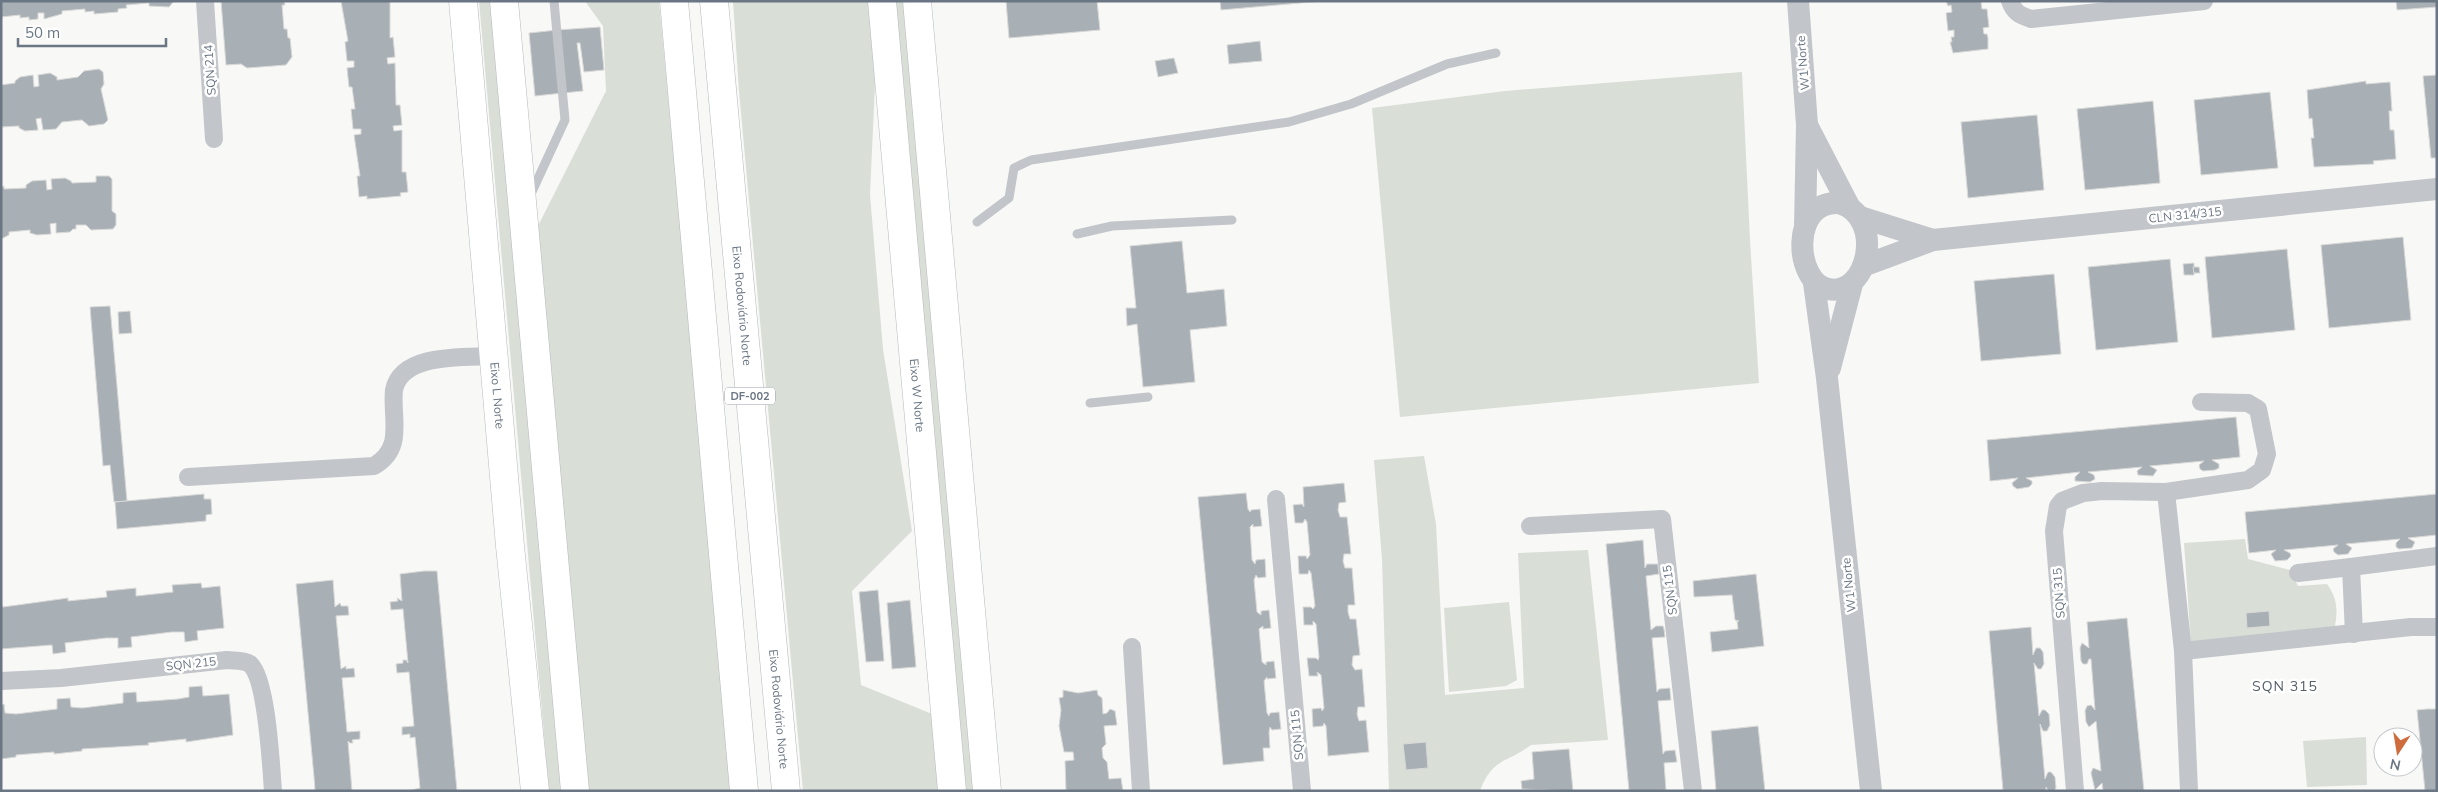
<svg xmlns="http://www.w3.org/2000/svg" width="2438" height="792" font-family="Mulish,sans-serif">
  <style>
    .green { fill: #d9ded7 }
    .building { fill: #a9b0b5; stroke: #d9d9d8 }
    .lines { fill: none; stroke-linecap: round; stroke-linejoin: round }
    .primary-casing { stroke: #b6b9bd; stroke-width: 29 }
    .trunk-casing { stroke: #b5b8bb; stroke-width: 29 }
    .service { stroke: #c2c5c9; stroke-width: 9 }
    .minor { stroke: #c2c5c9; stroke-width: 18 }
    .tertiary { stroke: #c2c5c9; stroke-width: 22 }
    .primary { stroke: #fff; stroke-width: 28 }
    .trunk { stroke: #fff; stroke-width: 28 }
    .labels { text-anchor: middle; stroke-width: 5; stroke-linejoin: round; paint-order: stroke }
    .shield { fill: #fff; stroke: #979fa8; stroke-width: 1 }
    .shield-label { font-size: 11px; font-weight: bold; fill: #6a7683 }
    .street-label { font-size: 12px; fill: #6a7683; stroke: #fff }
    .neighbourhood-label { font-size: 14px; letter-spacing: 1px; fill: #576069; stroke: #fff }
  </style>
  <rect width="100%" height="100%" fill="#f8f8f6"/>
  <g class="green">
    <path d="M479 1H496L565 791H549Z"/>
    <path d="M585 1H659L734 791H587L538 226 606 91 603 26Z"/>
    <path d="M733 1H869L875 84 870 195 883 349 912 531 852 591 861 685 937 716 942 791H803L739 91Z"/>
    <path d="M893 1H908L980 791H965Z"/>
    <path d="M1742 72 1750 240 1759 383 1400 417 1372 108 1505 91Z"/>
    <path d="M1424 456 1436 524 1445 695 1524 688 1518 553 1588 550 1608 740 1531 745C1507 763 1492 758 1480 791H1389L1382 559 1374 460Z"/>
    <path d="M2245 539 2248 559 2290 570 2298 586 2327 584C2337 598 2338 609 2335 626L2191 643 2184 543Z"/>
    <path d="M1509 602 1517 680 1506 686 1449 692 1444 608Z"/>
    <path d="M2366 737 2367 785 2307 787 2303 741Z"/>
  </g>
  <g class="building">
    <path d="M1 1H174L169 7 149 6V3L126 5 127 8 118 9V12L94 14V11L85 12V9L62 11V14L44 19V13H38V19L29 20V17L20 18V15L1 17Z"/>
    <path d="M221 1H284L285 5H282L284 29H287L288 38H290L292 57 286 65 247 68 241 64 226 65Z"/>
    <path d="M341 1H390V38L393 37 395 57 387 58 388 64 395 63 396 105H400L402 125 393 126 394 131 402 130V172H406L408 192 400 193 401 196 367 199V196L359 197 357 176H360L354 135 361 134V129H353L351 109H355L352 87H349L347 68 354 67V61H347L345 42 348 41Z"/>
    <path d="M1006 1H1097L1100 30 1009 38Z"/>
    <path d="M1220 1H1323L1221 10Z"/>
    <path d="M1946 1H1983L1981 2 1982 9H1987L1989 27 1983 28 1984 34H1987L1988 38V49L1953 53 1950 42H1952L1951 37H1954V30L1948 31 1946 13 1952 12 1951 5 1948 6Z"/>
    <path d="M2396 1H2437V7L2397 10Z"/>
    <path d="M600 27 604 70 584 72 580 43H577L583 91 563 93 557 30Z"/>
    <path d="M557 30 563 93 535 96 529 33Z"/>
    <path d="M1260 41 1262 61 1229 64 1227 45Z"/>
    <path d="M1174 58 1178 73 1158 77 1155 61Z"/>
    <path d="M99 69 103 72 104 84 101 89 108 120 104 124 89 126 82 120 62 122 56 129 43 130 41 118 36 119 38 130 25 131 19 128V126L1 127V85L15 83V81L20 77 33 75 34 87 39 86 38 75 50 73 57 77V80L78 77 84 71Z"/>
    <path d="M2437 75V158H2431L2423 76Z"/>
    <path d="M2366 81V84L2390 82 2392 111H2389L2390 130H2394L2396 159 2373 161 2374 164 2314 167 2311 138H2314L2312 118 2309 119 2307 90Z"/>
    <path d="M2270 92 2278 168 2201 175 2194 100Z"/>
    <path d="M2153 101 2160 183 2085 190 2077 109Z"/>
    <path d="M2037 115 2044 190 1968 198 1961 122Z"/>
    <path d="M96 176H109L112 179V211L116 214V225L113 229 91 230 86 225H76V229H73L70 232 56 233V223L50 224 51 234 37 235 30 233V230L9 232V235L1 239V187L4 186V189L26 188V185L32 181 46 180 47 190 52 189 51 179 65 178 71 181 72 183 96 182Z"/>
    <path d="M2403 237 2411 320 2329 328 2321 245Z"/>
    <path d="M1182 241 1187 293 1224 289 1227 326 1190 330 1195 382 1143 387 1137 324 1127 326 1126 308H1136L1130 246Z"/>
    <path d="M2287 249 2295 330 2212 338 2205 257Z"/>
    <path d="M2170 259 2178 342 2096 350 2088 267Z"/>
    <path d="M2194 263V275H2184L2183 264Z"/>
    <path d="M2193 267H2199L2200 273H2194Z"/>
    <path d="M2054 274 2061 354 1981 361 1974 281Z"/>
    <path d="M110 306 127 501 114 502 110 465 103 466 90 307Z"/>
    <path d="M130 311 132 333 119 334 118 312Z"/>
    <path d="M2236 417 2240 457 2212 460 2219 464V468L2215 470 2203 471 2200 469 2199 465 2204 461 2150 466 2157 470 2153 476 2138 475 2137 471 2142 467 2088 472 2094 475 2095 479 2090 482 2075 481V477L2080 472 2026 478 2032 481V484L2029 487 2017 489 2013 486 2012 483 2018 478 1990 481 1987 440Z"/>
    <path d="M1344 483 1346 502 1339 503 1338 510 1340 517H1347L1351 554H1344L1343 561 1345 568H1352L1355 605H1348V612L1350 619H1356L1360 655 1353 656 1352 665 1355 670 1362 669 1365 707H1358L1357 714 1359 721 1366 720 1369 752 1328 756 1326 726 1324 723 1323 726 1313 727 1312 709 1321 708 1322 711 1324 708 1321 675 1317 672 1318 676H1309L1307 658H1316L1318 660 1319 657 1316 624 1313 621V625H1304L1303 607H1311L1313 609 1315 606 1311 573 1309 570 1308 574H1299L1298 556H1306L1307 559 1310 555 1307 522 1305 519 1303 523H1295L1293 505 1302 504 1304 507 1303 487Z"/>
    <path d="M1246 493 1248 509 1250 512 1251 510 1260 509 1262 526 1253 527V524L1250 527 1252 560 1255 564 1256 560 1265 559 1266 577 1258 578 1256 575 1254 580 1257 612 1261 615V611L1269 610 1271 628 1263 629V626L1259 629 1262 662 1266 665V662L1274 661 1276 678 1267 679V677L1264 681 1267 713 1269 716 1270 713 1279 712 1281 729 1272 730 1270 727 1269 732 1270 748H1263L1264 761 1223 765 1198 497Z"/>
    <path d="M204 494V499H211L212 514 206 515V521L117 529 115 502Z"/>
    <path d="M2437 494V535L2408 538 2415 542 2412 548 2399 549 2396 547V543L2400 539 2346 544 2352 548 2348 554 2338 555 2334 552 2333 549 2338 545 2284 550 2290 553 2291 556 2287 560 2275 561 2271 554 2276 550 2249 553 2245 512Z"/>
    <path d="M1643 540 1645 568 1647 564H1658V566L1659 574 1646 576 1651 630 1656 626H1663L1664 629 1665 637 1652 638 1657 692 1659 689 1670 688V691L1671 700 1658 701 1663 754 1665 751 1675 750 1677 762 1664 763 1666 790 1658 791H1629L1606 544Z"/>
    <path d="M424 571H437L457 791H407L420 788 415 737 410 738V734L402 735V727L414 726 409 672 397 673 396 664 403 663V660H406L408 663 403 609 391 610 390 602 398 601 397 598 402 601 400 574Z"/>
    <path d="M1756 574 1764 646 1712 652 1710 632 1738 629 1737 621H1739L1735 620 1732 595 1694 597 1693 581Z"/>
    <path d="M333 580 335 607 340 603 341 606H348L349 615 336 616 341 669 346 666V669L354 668 355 677 342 678 347 732 360 731V739L352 740 353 743H350L348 741 352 791H313L315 790 314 777 296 584Z"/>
    <path d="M201 583 202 588 220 586 224 628 197 631 198 640 185 642 184 632H172L131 637 132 647 118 648V638H106L65 643 66 652 53 654 52 645 1 649V604L3 607 68 598V601L107 597 106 591 136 588V596L173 592 172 585Z"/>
    <path d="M878 590 884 661 866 662 859 592Z"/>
    <path d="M910 600 916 667 892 669 887 603Z"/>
    <path d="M2269 611 2270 626 2247 628 2246 613Z"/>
    <path d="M2127 618 2144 791H2103L2102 783 2095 790 2091 773 2093 768 2101 771 2096 721 2089 727 2086 722 2085 711 2087 706 2091 705 2095 710 2091 659H2089L2087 664H2083L2081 661 2080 648 2082 643 2089 648 2087 622Z"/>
    <path d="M2031 627 2033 655 2036 648H2040L2043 652 2044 664 2041 669H2038L2034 663 2039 716 2042 710H2045L2049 714 2050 725 2047 731H2043L2040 724 2045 779 2048 772H2051L2055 777 2056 788 2054 791H2048L2046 787V791H2003L1989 631Z"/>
    <path d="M202 686 203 696 229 694 233 735 186 742V739L148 743 149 745 82 749V751L54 754V752L16 755V757L1 759V705L4 704 5 713 16 714 57 709V699L70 698 71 707 82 708 123 703V693L136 692 137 702 178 699 189 697V687Z"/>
    <path d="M1063 690 1078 693 1097 690 1098 695 1102 698 1103 714 1107 713 1110 709 1115 711 1117 725 1104 726 1106 744 1102 748 1103 758 1107 762 1109 779 1121 778 1123 791H1066L1065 761 1074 760 1073 752H1064L1059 726 1061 710 1059 698 1063 697Z"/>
    <path d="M2427 709H2437V791H2425L2417 710Z"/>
    <path d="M1758 726 1765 791H1716L1711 731Z"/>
    <path d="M1426 742 1428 768 1406 770 1403 744Z"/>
    <path d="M1569 749 1573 791 1522 789 1521 781 1534 779 1532 752Z"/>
  </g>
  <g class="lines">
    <g class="primary-casing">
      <g id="primary">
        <path id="s1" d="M463 1 510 546 535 791"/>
        <path d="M504 1 575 791"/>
        <path id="s2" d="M882 1 952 791"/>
        <path d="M917 1 987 791"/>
      </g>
    </g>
    <g class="trunk-casing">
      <g id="trunk">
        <path d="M674 1 744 791"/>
        <path id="s3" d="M714 1 786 791"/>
      </g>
    </g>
    <g class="service">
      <path d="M530 196 565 120 554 1"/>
      <path d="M977 222 1009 198 1014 168 1031 160 1289 122 1351 104 1447 64 1496 53"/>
      <path d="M1077 234 1112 226 1232 220"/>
      <path d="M1090 403 1148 397"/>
    </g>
    <g class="minor">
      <path d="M205 1 214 139"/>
      <path d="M2010 1C2014 13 2020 15 2031 19L2204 1"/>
      <path d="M188 477 374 466C405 448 391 419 394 390 402 352 465 358 496 356"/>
      <path d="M2166 492 2183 651 2189 791"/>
      <path d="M1276 499 1302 791"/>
      <path d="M1530 526 1662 519 1693 791"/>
      <path d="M2351 567 2437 556"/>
      <path d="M2298 573 2351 567 2354 634"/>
      <path d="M1132 647 1141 791"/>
      <path d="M2183 651 2411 627H2437"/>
      <path d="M1 681 61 678 227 660C234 661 244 660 250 664 267 679 271 766 273 791"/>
      <path d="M2075 791 2054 531 2058 506 2062 501 2083 493 2102 491 2166 492 2248 480 2262 470 2267 454 2258 409 2248 403 2201 402"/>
    </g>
    <g class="tertiary">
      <path d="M1798 1 1807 125 1805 226"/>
      <path d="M1808 127 1849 206"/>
      <path d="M1839 203C1886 217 1868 298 1828 289 1794 282 1790 200 1839 203Z"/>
      <path d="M1860 217 1933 240"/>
      <path d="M1863 266 1933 240 2437 189"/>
      <path d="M1814 283 1827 378 1871 791"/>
      <path d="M1830 368 1852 284"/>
    </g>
    <use href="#primary" class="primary"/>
    <use href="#trunk" class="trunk"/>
  </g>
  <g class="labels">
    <rect class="shield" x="725" y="387.5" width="50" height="17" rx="4"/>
    <g class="shield-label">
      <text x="750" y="400">DF-002</text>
    </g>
    <g class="street-label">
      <text transform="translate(1803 63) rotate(-95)" y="4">W1 Norte</text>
      <text transform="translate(210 70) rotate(-94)" y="4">SQN 214</text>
      <text transform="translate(2185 215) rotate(-6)" y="4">CLN 314/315</text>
      <text dy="4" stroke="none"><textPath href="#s3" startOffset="306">Eixo Rodoviário Norte</textPath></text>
      <text dy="4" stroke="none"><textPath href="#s1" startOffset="396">Eixo L Norte</textPath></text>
      <text dy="4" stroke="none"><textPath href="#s2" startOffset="396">Eixo W Norte</textPath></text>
      <text transform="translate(1849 585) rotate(-96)" y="4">W1 Norte</text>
      <text transform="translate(1670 590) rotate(-97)" y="4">SQN 115</text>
      <text transform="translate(2059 593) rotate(-94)" y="4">SQN 315</text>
      <text transform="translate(191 664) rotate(-6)" y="4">SQN 215</text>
      <text dy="4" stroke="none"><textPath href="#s3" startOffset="711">Eixo Rodoviário Norte</textPath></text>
      <text transform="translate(1297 735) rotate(-95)" y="4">SQN 115</text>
    </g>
    <g class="neighbourhood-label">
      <text x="2285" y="691">SQN 315</text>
    </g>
  </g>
  <rect width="2438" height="792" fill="none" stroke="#6a7683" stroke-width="5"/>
  <g transform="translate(2398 752) rotate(192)"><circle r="24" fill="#ffffff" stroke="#c3c8cd"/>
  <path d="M0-4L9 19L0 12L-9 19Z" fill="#cf6c3e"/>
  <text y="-8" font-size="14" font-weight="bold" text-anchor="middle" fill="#6a7683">N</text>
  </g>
  <path d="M18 38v8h148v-8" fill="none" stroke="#6a7683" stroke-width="2.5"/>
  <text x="25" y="38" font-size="15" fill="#6a7683" stroke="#ffffff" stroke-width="4" paint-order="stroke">50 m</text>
</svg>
